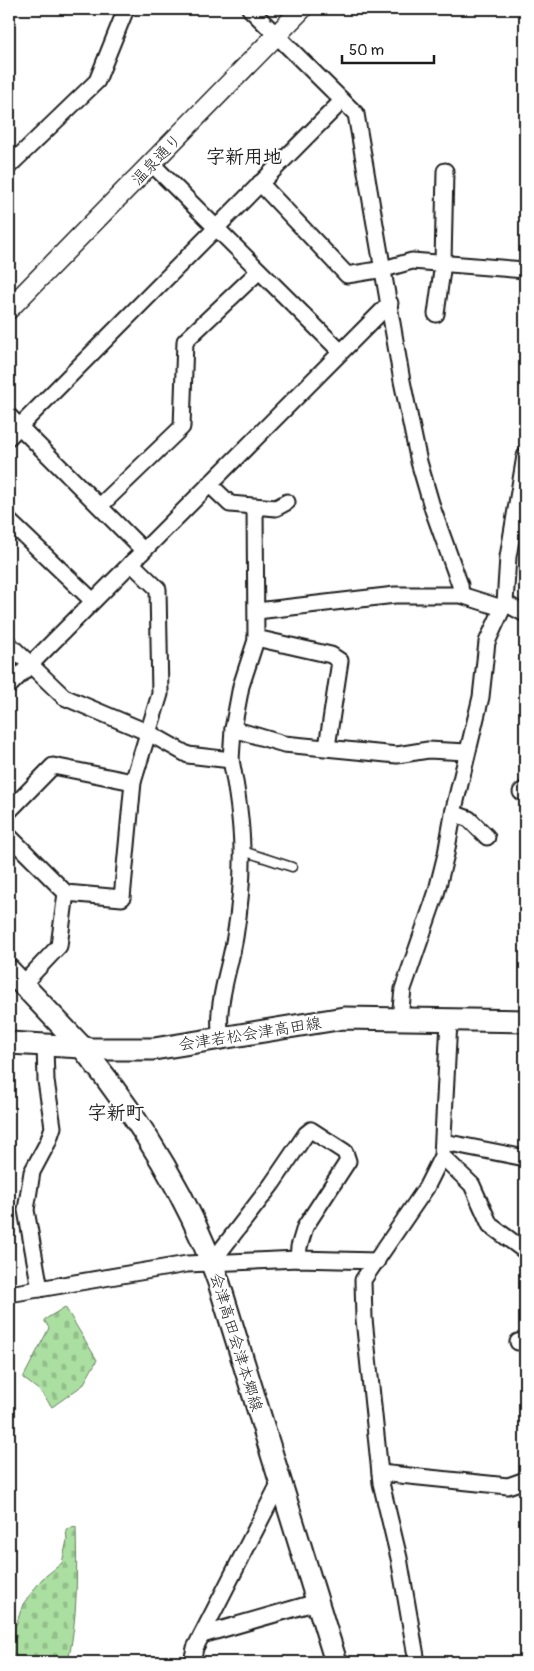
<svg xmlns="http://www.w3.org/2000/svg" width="534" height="1671" font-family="Pangolin,'Klee One',sans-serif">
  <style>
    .cemetery { fill: url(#cemetery-stones); stroke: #647e5e }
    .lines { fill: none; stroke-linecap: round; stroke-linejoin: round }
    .service-casing { stroke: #1c1c1c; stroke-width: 11 }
    .minor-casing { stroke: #1c1c1c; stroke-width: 19 }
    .tertiary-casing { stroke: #1c1c1c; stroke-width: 22 }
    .secondary-casing { stroke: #1c1c1c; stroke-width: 25 }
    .service { stroke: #fff; stroke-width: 8 }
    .minor { stroke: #fff; stroke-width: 15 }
    .tertiary { stroke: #fff; stroke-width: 19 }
    .secondary { stroke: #fff; stroke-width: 21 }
    .labels { text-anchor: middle; stroke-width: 4; stroke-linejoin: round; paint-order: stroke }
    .street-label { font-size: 16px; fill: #1c1c1c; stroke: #fff }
    .quarter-label { font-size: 19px; font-weight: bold; fill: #1c1c1c; stroke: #fff }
  </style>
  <defs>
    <pattern id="cemetery-stones" width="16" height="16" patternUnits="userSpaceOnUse" patternTransform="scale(1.25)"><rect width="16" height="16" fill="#abdfa1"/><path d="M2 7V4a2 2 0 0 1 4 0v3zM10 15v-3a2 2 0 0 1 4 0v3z" fill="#93bf8a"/></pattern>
  </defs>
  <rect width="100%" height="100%" fill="#fff"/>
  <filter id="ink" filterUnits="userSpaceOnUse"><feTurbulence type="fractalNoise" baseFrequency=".02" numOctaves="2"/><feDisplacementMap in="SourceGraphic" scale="10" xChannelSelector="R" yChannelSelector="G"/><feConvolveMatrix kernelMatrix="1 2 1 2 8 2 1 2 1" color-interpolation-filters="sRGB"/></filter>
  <g filter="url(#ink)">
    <g class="cemetery">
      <path d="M65 1307 97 1360 83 1385 52 1407 40 1391 23 1378 49 1328 44 1320Z"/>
      <path d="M76 1527C77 1573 78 1617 68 1662H9V1625H16L23 1604 42 1579 62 1563 67 1540 66 1529Z"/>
    </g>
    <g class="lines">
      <g class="service-casing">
        <path id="service" d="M243 851 292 867"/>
      </g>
      <g class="minor-casing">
        <g id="minor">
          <path d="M250 9 356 114 402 381 419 462 433 510 460 585 461 595"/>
          <path d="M152 164 340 351"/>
          <path d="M9 166 97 81 126 9"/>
          <path d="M260 183 347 275 384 269 412 261 525 270"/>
          <path d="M436 314 443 263 445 171"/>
          <path d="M9 416 143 550"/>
          <path d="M9 437 342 101"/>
          <path d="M209 484 230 504 276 508 287 502"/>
          <path d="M100 506 182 427 185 341 259 271"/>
          <path d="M9 521 93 601"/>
          <path d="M505 603 525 614"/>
          <path d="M257 611 395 595H461L502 608"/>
          <path d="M256 638 331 655 340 661 327 747"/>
          <path d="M9 644 64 697 149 733 188 755 231 760 233 729 284 744 397 755 428 750 467 752"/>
          <path d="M9 686 390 303"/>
          <path d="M233 729 241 686 256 640 255 507"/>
          <path d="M521 792 525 789"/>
          <path d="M9 811 53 766 133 782"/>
          <path d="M453 813 469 819 487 837"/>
          <path d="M9 836 66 893 122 898 133 782 160 694 158 589 131 563"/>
          <path d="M23 984 59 946 66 893"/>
          <path d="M400 1018 403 989 436 894 446 854 454 809 481 697 487 642 505 603 508 557 525 456"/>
          <path d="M220 1038C220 1029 219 1020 220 1012 222 986 231 962 235 937 246 871 244 825 231 760"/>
          <path d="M444 1142 525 1158"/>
          <path d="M442 1156 472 1185 490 1225 525 1251"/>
          <path d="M212 1262 272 1184 306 1134 311 1130 345 1152 348 1161 305 1227 299 1247 298 1259"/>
          <path d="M40 1289 26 1210 32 1172 48 1142 53 1127 46 1081 45 1045"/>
          <path d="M9 1294 187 1264 298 1259 377 1261"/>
          <path d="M518 1342 525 1340"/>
          <path d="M380 1473 508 1486 525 1480"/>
          <path d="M202 1635 317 1602"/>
          <path d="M192 1662 195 1648 280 1482"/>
          <path d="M417 1662 399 1558 381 1483 364 1319 363 1280 426 1188 442 1156 449 1021"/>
        </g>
      </g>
      <g class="tertiary-casing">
        <path id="tertiary" d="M9 309 302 9"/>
      </g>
      <g class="secondary-casing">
        <g id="secondary">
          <path d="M9 970 82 1047 90 1049H154L344 1018 525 1021"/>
          <path d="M9 1043 82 1047C139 1118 189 1197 219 1283L336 1662"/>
        </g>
      </g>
      <use href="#service" class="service"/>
      <use href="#minor" class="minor"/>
      <use href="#tertiary" class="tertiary"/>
      <use href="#secondary" class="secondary"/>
    </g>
  </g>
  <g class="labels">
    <g class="street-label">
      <text transform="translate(156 159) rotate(-46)" y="6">温泉通り</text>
      <text transform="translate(250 1033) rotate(-9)" y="6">会津若松会津高田線</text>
      <text transform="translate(237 1342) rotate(73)" y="6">会津高田会津本郷線</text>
    </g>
    <g class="quarter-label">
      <text x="244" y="163">字新用地</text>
      <text x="116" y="1119">字新町</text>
    </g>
  </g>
  <rect width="534" height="1671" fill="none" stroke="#fff" stroke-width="30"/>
  <rect x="15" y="15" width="504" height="1641" fill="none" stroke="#1c1c1c" stroke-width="2" filter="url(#ink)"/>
  <path d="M342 55v8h92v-8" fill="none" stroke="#1c1c1c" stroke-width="2.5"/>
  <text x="349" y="55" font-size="15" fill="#1c1c1c" stroke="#ffffff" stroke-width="4" paint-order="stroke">50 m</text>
</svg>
